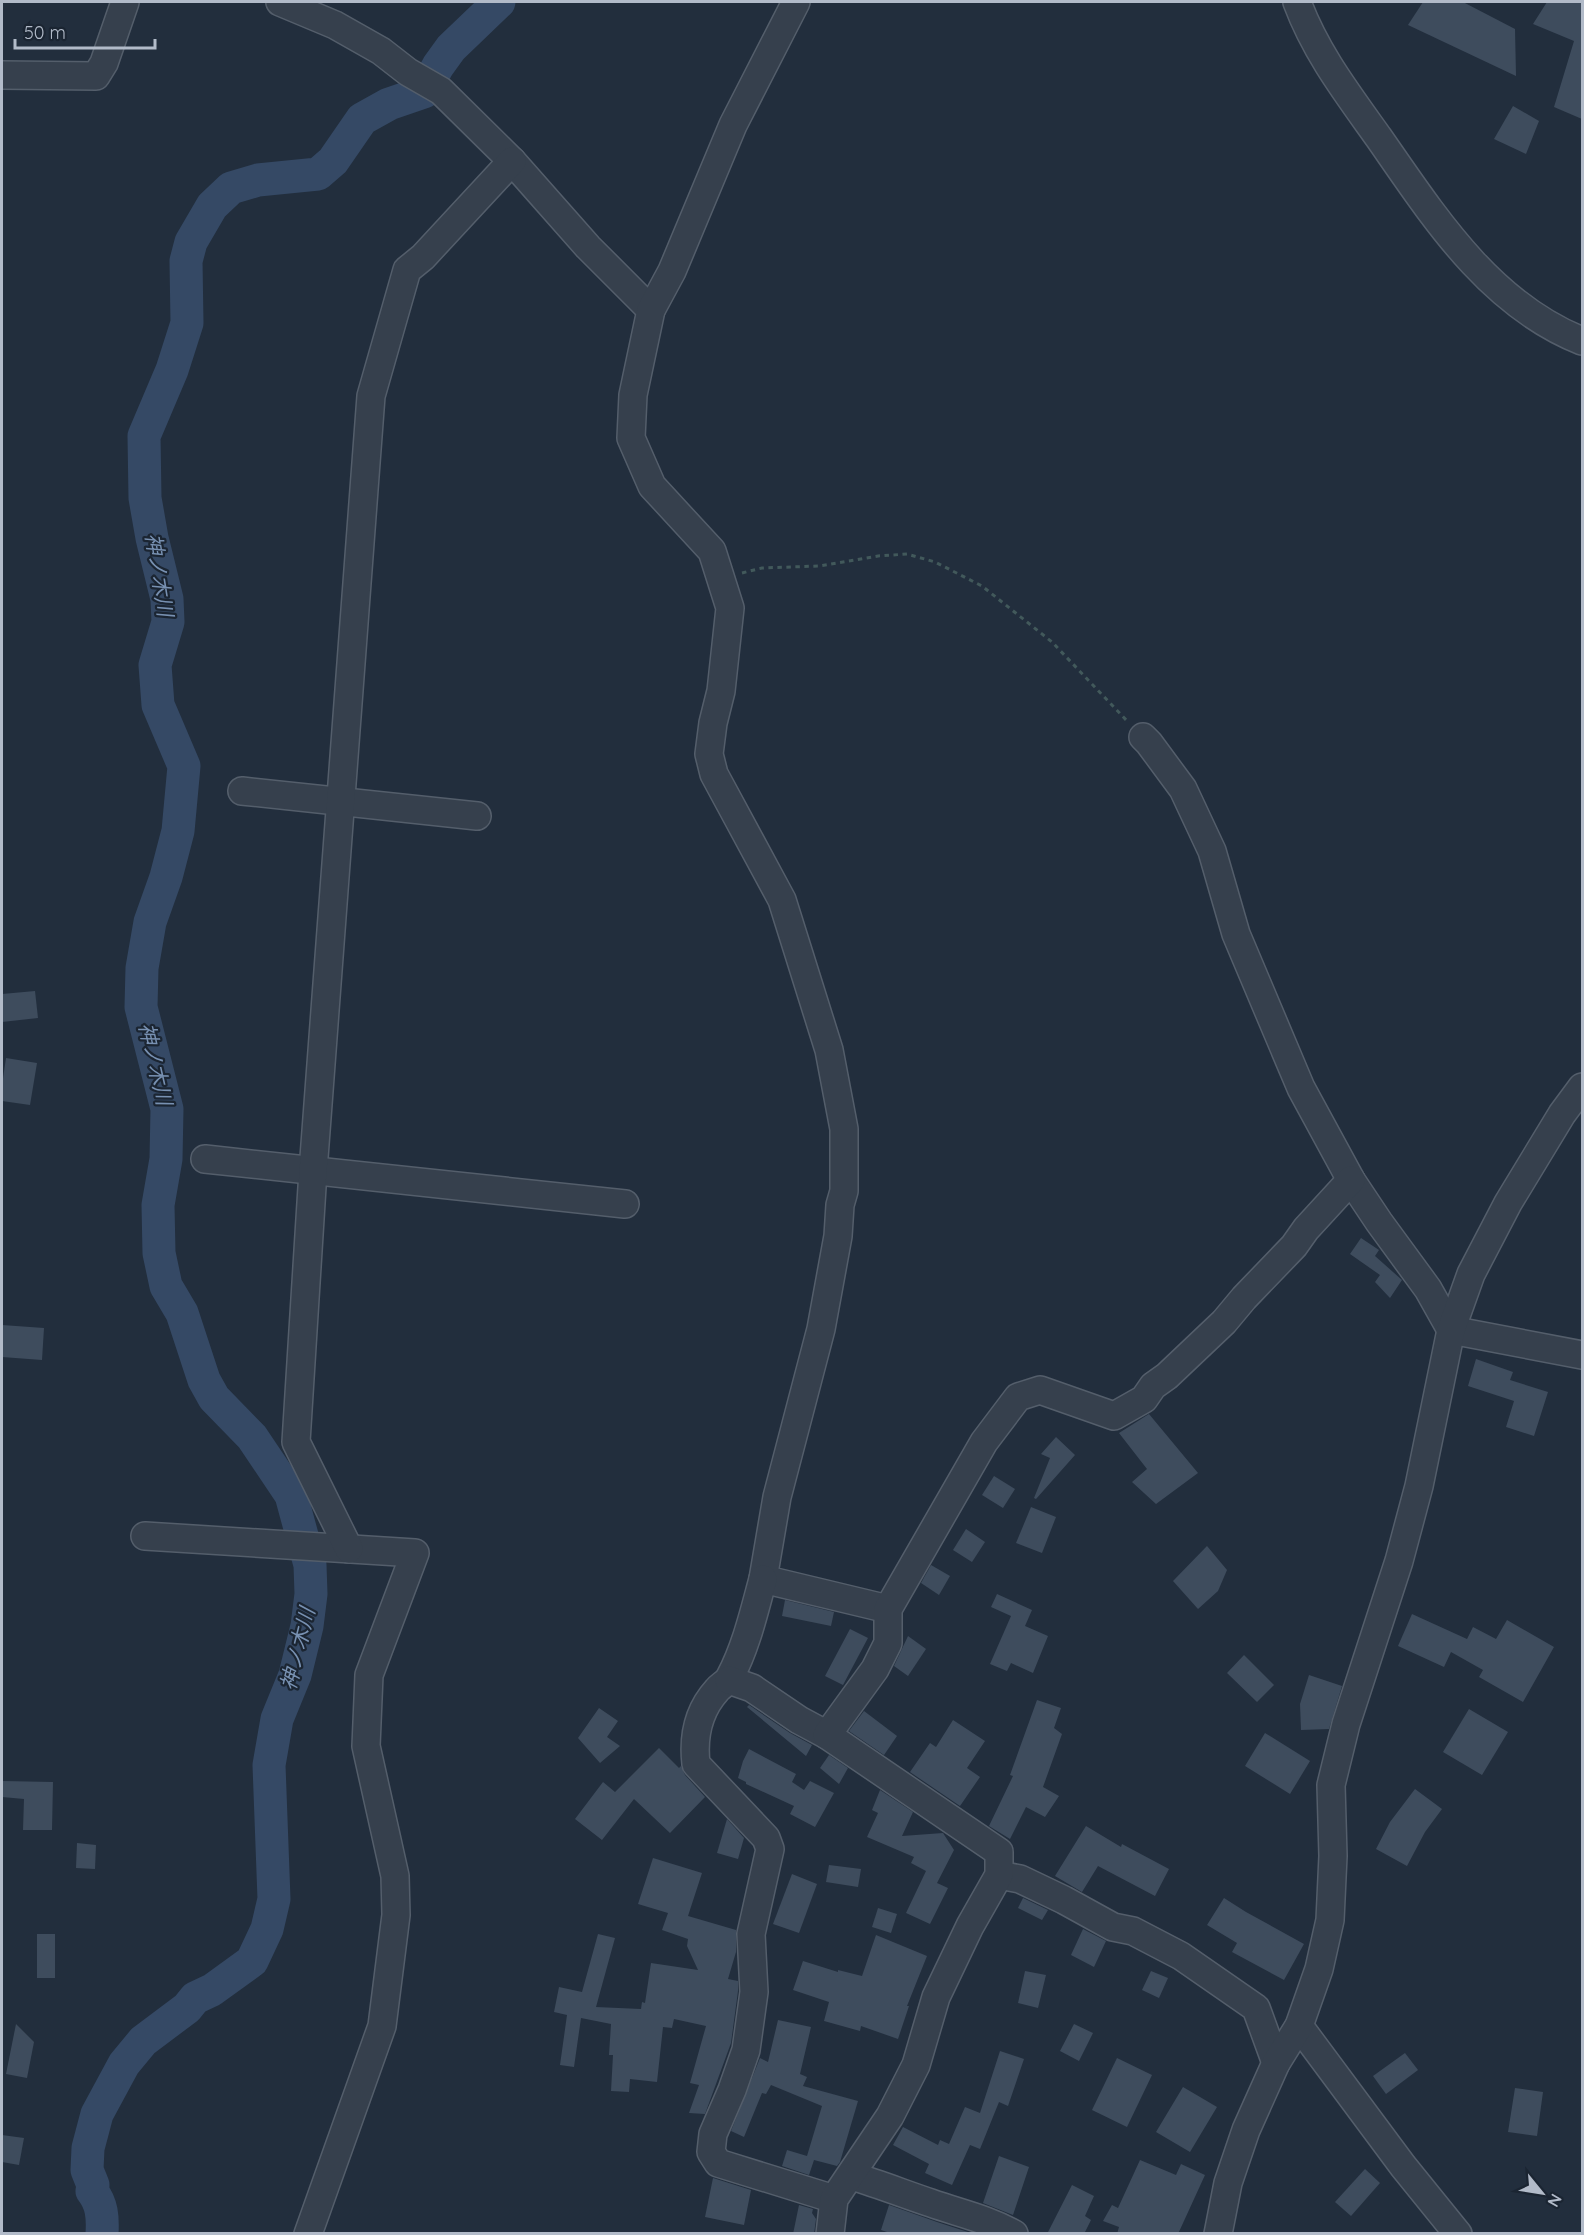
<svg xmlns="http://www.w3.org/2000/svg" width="1584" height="2235" font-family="Quicksand,'Noto Sans JP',sans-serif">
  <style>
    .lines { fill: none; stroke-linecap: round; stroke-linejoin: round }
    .river { stroke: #354965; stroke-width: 33 }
    .building { fill: #3e4c5d }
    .minor-casing { stroke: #545e6b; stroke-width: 30 }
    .path { stroke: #42595b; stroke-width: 3; stroke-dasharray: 4.5 4.5; stroke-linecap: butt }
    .minor { stroke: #36404d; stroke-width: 27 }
    .labels { text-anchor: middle; stroke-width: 4.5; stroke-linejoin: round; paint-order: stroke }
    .water-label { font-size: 21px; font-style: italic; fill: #7891b2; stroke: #1b2532 }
  </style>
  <rect width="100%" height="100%" fill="#222e3d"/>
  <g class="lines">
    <path class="river" d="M102 2234C103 2217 102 2204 92 2191L93 2185 87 2170 88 2148 97 2114 124 2064 143 2041 187 2008 195 1998 212 1990 252 1961 267 1929 274 1899 269 1765 277 1719 295 1675 307 1626 311 1594 310 1565 291 1495 252 1437 214 1398 204 1380 182 1313 166 1286 159 1253 158 1205 166 1159 167 1109 141 1007 142 968 150 922 166 877 178 831 184 766 158 705 155 665 168 622 167 599 152 538 145 498 144 436 172 370 187 323 186 261 191 242 212 206 231 188 258 180 318 174 333 161 362 119 389 104 424 92 438 66 451 48 499 2"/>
  </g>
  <g class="building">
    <path d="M1423 2H1463L1515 29 1516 76 1408 25Z"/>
    <path d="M1547 2H1582V119L1554 107 1574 41 1533 24Z"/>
    <path d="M1513 106 1539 121 1526 154 1494 139Z"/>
    <path d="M35 991 38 1018 2 1022V994Z"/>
    <path d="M6 1058 37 1063 30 1105 2 1101V1085Z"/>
    <path d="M1361 1238 1379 1250 1375 1256 1402 1280 1390 1298 1375 1282 1380 1275 1350 1254Z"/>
    <path d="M2 1325 44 1328 42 1360 2 1357Z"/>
    <path d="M1476 1359 1513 1372 1510 1380 1548 1392 1534 1436 1506 1427 1514 1401 1468 1386Z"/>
    <path d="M1149 1414 1198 1473 1156 1504 1132 1482 1147 1469 1119 1433Z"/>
    <path d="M1056 1437 1075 1455 1036 1499 1034 1498 1050 1458 1041 1454Z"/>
    <path d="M994 1476 1015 1489 1003 1508 982 1495Z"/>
    <path d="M1031 1507 1056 1517 1042 1553 1016 1543Z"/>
    <path d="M966 1529 985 1542 972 1562 953 1550Z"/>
    <path d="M1207 1546 1227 1570 1218 1591 1198 1609 1173 1581Z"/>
    <path d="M931 1565 950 1576 939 1595 921 1583Z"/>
    <path d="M997 1594 1032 1610 1025 1626 1048 1636 1033 1673 1011 1663 1007 1671 990 1664 1011 1616 991 1607Z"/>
    <path d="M785 1600 834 1612 831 1626 782 1616Z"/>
    <path d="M1412 1614 1467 1639 1473 1627 1496 1639 1507 1620 1554 1647 1523 1702 1479 1677 1483 1670 1451 1652 1444 1667 1398 1646Z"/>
    <path d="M850 1629 868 1638 843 1685 825 1676Z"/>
    <path d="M908 1636 926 1649 908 1676 894 1666Z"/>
    <path d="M1244 1655 1274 1685 1257 1702 1227 1673Z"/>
    <path d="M1309 1675 1342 1686 1329 1729 1301 1730 1300 1704Z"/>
    <path d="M1037 1700 1061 1708 1054 1728 1062 1734 1043 1787 1059 1796 1045 1817 1026 1807 1010 1839 989 1826 1013 1776 1010 1775Z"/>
    <path d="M749 1705 790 1733 812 1745 806 1756 747 1707Z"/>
    <path d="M599 1708 618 1721 607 1737 620 1746 600 1763 578 1738Z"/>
    <path d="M1469 1709 1508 1732 1482 1775 1443 1752Z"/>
    <path d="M864 1711 897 1736 884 1755 849 1731Z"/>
    <path d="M953 1720 985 1741 967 1768 980 1777 960 1806 910 1772 930 1743 936 1747Z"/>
    <path d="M1265 1733 1310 1761 1290 1794 1245 1766Z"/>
    <path d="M659 1748 679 1768 681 1766 685 1775 705 1797 670 1833 634 1799 602 1840 575 1819 603 1782 615 1792Z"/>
    <path d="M749 1749 796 1774 792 1782 804 1790 810 1781 834 1793 815 1827 790 1814 794 1806 746 1784V1782L738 1778 743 1761Z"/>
    <path d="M829 1755 848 1768 839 1784 820 1768Z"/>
    <path d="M2 1781 53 1782 52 1830H23L24 1799 2 1797Z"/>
    <path d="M1415 1789 1442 1809 1425 1832 1407 1866 1376 1849 1390 1822Z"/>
    <path d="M880 1790 913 1812 902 1836 943 1833 954 1850 937 1883 948 1888 930 1924 906 1913 926 1871 911 1863 914 1857 867 1837 878 1813 872 1810Z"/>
    <path d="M727 1819 744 1838 738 1859 717 1853Z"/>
    <path d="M1086 1826 1121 1847 1122 1844 1169 1869 1155 1896 1098 1866 1082 1892 1055 1876Z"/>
    <path d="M77 1843 96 1845 95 1869 76 1868Z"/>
    <path d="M653 1858 702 1873 688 1916 736 1930V1952L728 1979 738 1981V1991L731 2043 705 2114 689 2113 699 2085 690 2083 706 2026 674 2019 672 2028 663 2027 657 2082 630 2079 629 2092 611 2091 613 2055H609L611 2024 581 2018 574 2067 560 2065 567 2015 554 2012 559 1987 582 1992 598 1934 615 1938 596 2007 641 2009 642 2002 645 2003 651 1963 698 1970 687 1946 688 1939 662 1930 668 1913 638 1904Z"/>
    <path d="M829 1865 861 1869 858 1887 826 1882Z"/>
    <path d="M792 1874 817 1884 799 1933 773 1924Z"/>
    <path d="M1023 1898 1048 1910 1042 1920 1018 1908Z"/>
    <path d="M1224 1898 1246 1912 1304 1944 1284 1980 1232 1952 1237 1943 1207 1925Z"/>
    <path d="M878 1908 897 1914 891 1933 872 1927Z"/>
    <path d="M1083 1929 1106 1941 1094 1967 1071 1955Z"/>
    <rect x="37" y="1934" width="18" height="44"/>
    <path d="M876 1935 927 1956 907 2006H909L898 2039 861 2026 860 2031 824 2021 829 2002 793 1990 803 1961 838 1972V1970L862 1976Z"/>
    <path d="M1025 1971 1046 1975 1038 2008 1018 2003Z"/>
    <path d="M1151 1971 1168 1978 1159 1998 1142 1990Z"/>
    <path d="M778 2020 811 2027 800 2074 807 2077 803 2086 858 2101 840 2162 837 2166 814 2160 809 2175 782 2166 787 2150 807 2156 822 2106 771 2085 766 2094 762 2093 744 2137 731 2131 760 2058 768 2062Z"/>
    <path d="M16 2024 34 2042 27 2078 6 2074Z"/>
    <path d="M1074 2024 1093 2033 1079 2061 1060 2051Z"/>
    <path d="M1000 2051 1024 2059 1008 2106 999 2102 980 2149 970 2145 952 2185 925 2173 929 2164 893 2145 903 2127 938 2145 940 2140 949 2144 965 2107 980 2113Z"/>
    <path d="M1405 2053 1418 2070 1386 2094 1373 2076Z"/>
    <path d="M1117 2058 1152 2075 1127 2127 1092 2110Z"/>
    <path d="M1183 2087 1217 2107 1190 2152 1156 2132Z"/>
    <path d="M1515 2088 1543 2092 1537 2136 1508 2132Z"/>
    <path d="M2 2135 24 2138 19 2165 2 2162Z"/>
    <path d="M999 2156 1029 2167 1013 2215 983 2203Z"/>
    <path d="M1140 2160 1176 2175 1181 2164 1205 2175 1178 2234H1117L1119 2227 1103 2221 1112 2205 1118 2208Z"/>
    <path d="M1365 2169 1380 2183 1351 2216 1335 2202Z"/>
    <path d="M713 2178 751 2190 744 2225 705 2217Z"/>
    <path d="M1072 2185 1094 2196 1085 2216 1091 2220 1084 2234H1047Z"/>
    <path d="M799 2205 813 2209 812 2213 816 2219 814 2234H793Z"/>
    <path d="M889 2205 937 2222 974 2234H893L881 2230Z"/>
  </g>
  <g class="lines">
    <g class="minor-casing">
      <g id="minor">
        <path d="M280 2 335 25 381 51 408 72 441 91 512 161 588 247 651 310"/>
        <path d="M796 2 733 125 672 271 651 310 633 395 631 438 652 486 712 551 730 608 721 691 713 723 709 754 714 774 782 900 829 1050 844 1129V1191L840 1205 838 1236 821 1329 777 1497 763 1579 888 1609"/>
        <path d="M1297 2C1316 53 1347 93 1379 138 1434 217 1489 304 1582 341"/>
        <path d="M2 75 96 76 104 63 125 2"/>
        <path d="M1143 737 1149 743 1183 789 1212 851 1236 934 1301 1088 1351 1180 1379 1222 1428 1289 1451 1330 1582 1355"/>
        <path d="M242 791 477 816"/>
        <path d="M205 1159 625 1204"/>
        <path d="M145 1536 415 1553 369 1675 366 1746 395 1876 396 1915 382 2026 308 2234"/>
        <path d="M349 1549 296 1442 313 1171 371 396 407 270 423 257 512 161"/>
        <path d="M763 1579C754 1612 746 1647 730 1677 727 1683 721 1685 717 1690 698 1711 693 1738 696 1764L766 1838 770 1849 751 1934 754 1992 746 2050 732 2090 713 2134 711 2152 718 2163 834 2199"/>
        <path d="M729 1680 752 1688 799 1720 827 1735"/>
        <path d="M999 1875 1020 1879 1064 1900 1113 1927 1133 1931 1181 1956 1256 2008 1276 2063"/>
        <path d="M1299 2026 1403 2166 1458 2234"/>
        <path d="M852 2176C879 2184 904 2194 931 2203 959 2213 988 2219 1014 2234"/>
        <path d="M830 2234 834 2199 890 2116 916 2065 936 1997 970 1926 999 1875V1852L827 1735 875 1669 888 1643V1609L984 1442 1018 1397 1040 1390 1114 1416 1144 1399 1153 1386 1167 1376 1224 1322 1244 1298 1294 1246 1306 1229 1351 1180"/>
        <path d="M1218 2234 1228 2183 1246 2130 1276 2063 1299 2026 1319 1969 1330 1920 1333 1856 1331 1785 1346 1724 1399 1561 1419 1486 1451 1330 1471 1274 1508 1203 1562 1114 1582 1087"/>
      </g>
    </g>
    <path class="path" d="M742 573 762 568 819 566 878 556 907 554 935 562 982 586 1052 642 1129 723"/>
    <use href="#minor" class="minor"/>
  </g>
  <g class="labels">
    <g class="water-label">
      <text transform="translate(159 575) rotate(81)" y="7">神ノ木川</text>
      <text transform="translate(155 1064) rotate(77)" y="7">神ノ木川</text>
      <text transform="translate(298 1649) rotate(-76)" y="7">神ノ木川</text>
    </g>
  </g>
  <rect width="1584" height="2235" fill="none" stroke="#b2bbc9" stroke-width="6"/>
  <g transform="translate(1542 2193) rotate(120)" stroke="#1b2532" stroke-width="4.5" paint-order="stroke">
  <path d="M0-4.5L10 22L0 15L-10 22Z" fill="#b2bbc9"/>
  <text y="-9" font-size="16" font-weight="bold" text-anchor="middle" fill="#b2bbc9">N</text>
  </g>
  <path d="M15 39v9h140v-9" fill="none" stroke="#b2bbc9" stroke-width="3"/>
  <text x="24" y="39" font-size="18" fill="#b2bbc9" stroke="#1b2532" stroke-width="4.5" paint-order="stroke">50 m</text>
</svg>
